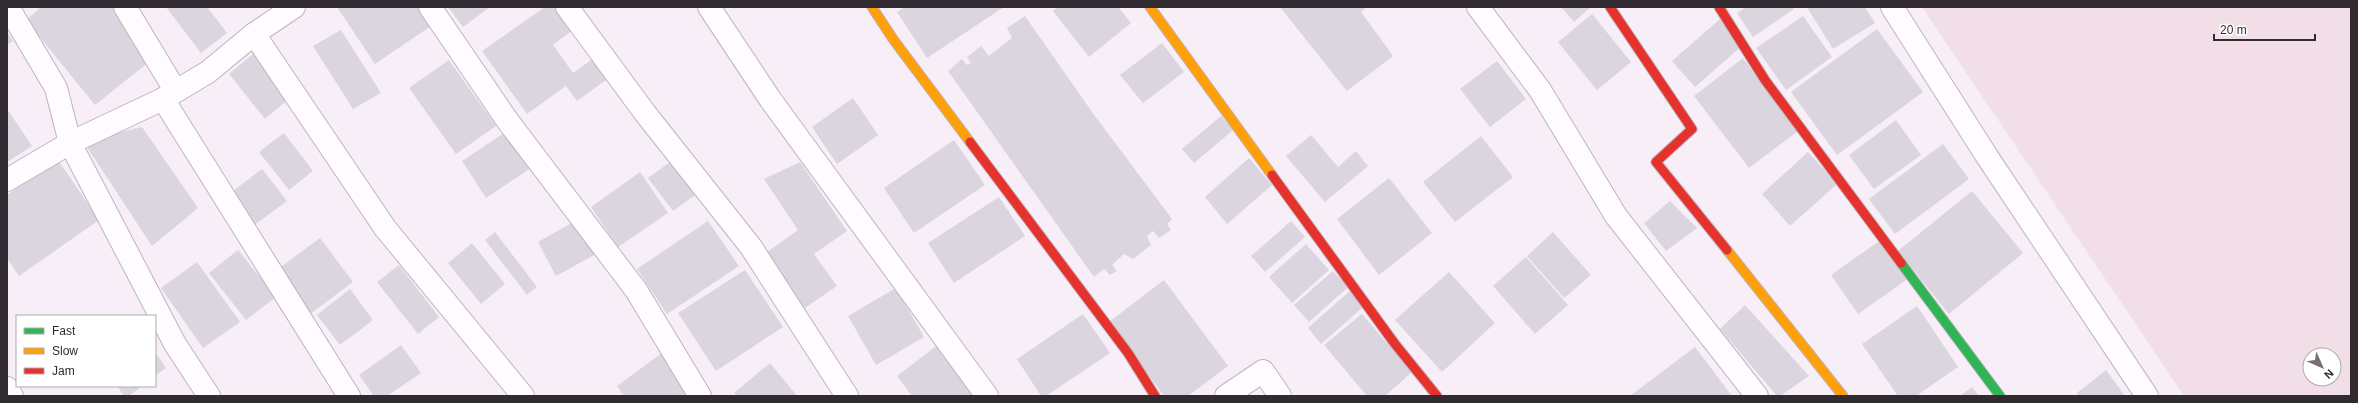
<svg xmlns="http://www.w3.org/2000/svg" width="2358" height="403" font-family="Arial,sans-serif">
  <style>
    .commercial { fill: #f1dee6; fill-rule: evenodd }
    .building { fill: #dad5de }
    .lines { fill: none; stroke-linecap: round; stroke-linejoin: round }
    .street-casing { stroke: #bdb5bd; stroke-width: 24 }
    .fast-casing { stroke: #bdb5bd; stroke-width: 11 }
    .slow-casing { stroke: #bdb5bd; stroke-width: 11 }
    .jam-casing { stroke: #bdb5bd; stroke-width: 11 }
    .street { stroke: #fefcfe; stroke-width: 22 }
    .fast { stroke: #30b455; stroke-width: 9 }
    .slow { stroke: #ff9f0a; stroke-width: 9 }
    .jam { stroke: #e5322d; stroke-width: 9 }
  </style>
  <rect width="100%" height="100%" fill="#f8eef8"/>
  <path class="commercial" d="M1922 7H2351V396H2184ZM2310 355H2334V379H2310Z"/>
  <g class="building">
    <path d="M41 7H114L155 57 95 105 26 20Z"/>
    <path d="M166 7H207L227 33 201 53Z"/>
    <path d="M337 7H419L431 26 375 64Z"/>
    <path d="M448 7H490L463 27Z"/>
    <path d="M545 7H564L578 26 553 45 573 73 598 55 613 75 577 101 566 86 527 114 482 51Z"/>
    <path d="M905 7H1004L927 58 897 12Z"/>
    <path d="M1058 7H1118L1131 23 1089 57 1053 11Z"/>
    <path d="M1280 7H1367L1361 12 1393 56 1347 91Z"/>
    <path d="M1561 7H1591L1574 22Z"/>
    <path d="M1746 7H1792L1794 9 1753 37 1737 13Z"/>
    <path d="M1810 7H1865L1875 23 1833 49 1808 9Z"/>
    <path d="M1592 14 1631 62 1597 90 1558 42Z"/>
    <path d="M1025 16 1092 112 1172 219 1167 224 1171 230 1159 238 1153 231 1147 236 1151 245 1133 259 1124 254 1112 265 1117 271 1110 275 1104 269 1094 277 948 71 962 59 967 65 971 63 967 57 981 46 989 56 1012 38 1007 28Z"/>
    <path d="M1803 16 1832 57 1786 90 1756 48Z"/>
    <path d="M1720 19 1743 45 1695 87 1672 61Z"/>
    <path d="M1877 29 1923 92 1837 155 1791 92Z"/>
    <path d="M341 30 381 93 353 109 313 46Z"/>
    <path d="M7 32 13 41 7 45Z"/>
    <path d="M1162 43 1184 72 1143 103 1120 75Z"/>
    <path d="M254 53 290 98 265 119 229 74Z"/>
    <path d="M1743 58 1798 131 1749 168 1694 96Z"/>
    <path d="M449 60 496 126 456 154 409 88Z"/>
    <path d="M1497 61 1526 99 1490 127 1460 89Z"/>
    <path d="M853 98 878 135 837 164 812 127Z"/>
    <path d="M7 109 32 146 7 162Z"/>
    <path d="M1221 116 1233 130 1194 163 1182 149Z"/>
    <path d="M1896 120 1921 155 1874 189 1849 155Z"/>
    <path d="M142 127 198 208 152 246 83 141Z"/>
    <path d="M510 129 534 166 486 198 462 161Z"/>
    <path d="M284 133 313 171 289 190 259 152Z"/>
    <path d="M1311 135 1338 167 1356 151 1368 166 1325 202 1286 156Z"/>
    <path d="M1481 136 1513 177 1455 222 1423 182Z"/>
    <path d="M954 140 985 185 914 233 884 188Z"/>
    <path d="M1943 144 1969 179 1895 234 1869 199Z"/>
    <path d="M1808 152 1837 184 1790 226 1762 194Z"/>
    <path d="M1249 158 1272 185 1227 224 1205 197Z"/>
    <path d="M58 160 99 220 19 276 7 258V195Z"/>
    <path d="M673 160 698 193 673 211 648 178Z"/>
    <path d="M800 162 847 231 814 254 837 286 799 312 760 257 798 230 764 179Z"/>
    <path d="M262 169 287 201 253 226 229 194Z"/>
    <path d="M640 172 668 213 618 247 591 207Z"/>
    <path d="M1389 178 1432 233 1379 275 1337 219Z"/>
    <path d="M1972 191 2023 253 1949 314 1898 251Z"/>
    <path d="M999 197 1025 236 954 283 928 243Z"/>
    <path d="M1670 201 1697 228 1666 251 1644 223Z"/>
    <path d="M577 220 596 254 556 276 538 242Z"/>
    <path d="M708 221 739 266 667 314 637 269Z"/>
    <path d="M1291 221 1305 237 1265 272 1251 256Z"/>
    <path d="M495 232 537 287 527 295 485 240Z"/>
    <path d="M1553 232 1591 275 1564 298 1527 256Z"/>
    <path d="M320 238 353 282 310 314 278 269Z"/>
    <path d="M1882 239 1909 278 1858 314 1831 275Z"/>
    <path d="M472 243 505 284 481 304 448 263Z"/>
    <path d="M1306 244 1329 270 1292 303 1269 277Z"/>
    <path d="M238 250 276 297 246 320 209 273Z"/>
    <path d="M1526 257 1568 305 1535 334 1493 286Z"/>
    <path d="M197 262 240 322 203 348 161 288Z"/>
    <path d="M399 265 439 317 418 334 377 282Z"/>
    <path d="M745 270 783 327 716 371 678 313Z"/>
    <path d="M1333 271 1348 287 1309 322 1294 305Z"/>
    <path d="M1449 272 1495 323 1442 372 1395 320Z"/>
    <path d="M1164 280 1228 366 1188 396H1164L1109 322Z"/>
    <path d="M896 288 924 337 876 365 848 316Z"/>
    <path d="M350 289 373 320 340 345 317 315Z"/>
    <path d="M1350 291 1363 307 1321 344 1308 328Z"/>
    <path d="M1745 305 1809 376 1780 396H1777L1720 329Z"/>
    <path d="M1917 306 1958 367 1916 396H1898L1862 344Z"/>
    <path d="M1083 314 1110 353 1046 396H1041L1017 359Z"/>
    <path d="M1362 314 1412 372 1385 396H1367L1324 345Z"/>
    <path d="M939 344 979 396H912L897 376Z"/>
    <path d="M401 345 421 373 387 396H374L359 375Z"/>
    <path d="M1695 347 1732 396H1630Z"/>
    <path d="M155 352 166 368 155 376Z"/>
    <path d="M662 353 693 396H624L617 386Z"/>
    <path d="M770 363 797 396H737L734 393Z"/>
    <path d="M2106 370 2125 396H2079L2077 393Z"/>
    <path d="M117 386H142L129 396H124Z"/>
    <path d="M1972 387 1979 396H1960Z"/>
  </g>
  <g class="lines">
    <g class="street-casing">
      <g id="street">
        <path d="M8 7 56 88 70 143 175 344 209 396"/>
        <path d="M125 7 175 90"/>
        <path d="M430 7 507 120 636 290 700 396"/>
        <path d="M567 7 645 113 751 247 847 396"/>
        <path d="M709 7 770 99 987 396"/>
        <path d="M1478 7 1540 90 1616 216 1757 396"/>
        <path d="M1892 7 1988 158 2147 396"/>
        <path d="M254 34 385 228 523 396"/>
        <path d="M163 99 349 396"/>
        <path d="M7 180 70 143 163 99 208 72 254 34 294 7"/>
        <path d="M7 388 12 396"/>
        <path d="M1226 396 1263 371 1280 396"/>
      </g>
    </g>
    <g class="fast-casing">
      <path id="fast" d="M1901 263 2000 396"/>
    </g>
    <g class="slow-casing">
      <g id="slow">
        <path d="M872 7 893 39 970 142"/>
        <path d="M1150 7 1272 175"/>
        <path d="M1727 250 1843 396"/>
      </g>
    </g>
    <g class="jam-casing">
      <g id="jam">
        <path d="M1610 7 1692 129 1656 162 1727 250"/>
        <path d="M1719 7 1765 80 1901 263"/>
        <path d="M970 142 1128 353 1155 396"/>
        <path d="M1272 175 1395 344 1437 396"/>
      </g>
    </g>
    <use href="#street" class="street"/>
    <use href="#fast" class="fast"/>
    <use href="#slow" class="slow"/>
    <use href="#jam" class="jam"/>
  </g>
  <rect width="2358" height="403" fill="none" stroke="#312a31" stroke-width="16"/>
  <rect x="16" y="315" width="140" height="72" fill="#ffffff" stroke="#adaaad"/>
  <rect x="24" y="328" width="20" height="6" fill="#30b455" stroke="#adaaad"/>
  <text x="52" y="335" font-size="12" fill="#312a31">Fast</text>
  <rect x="24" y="348" width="20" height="6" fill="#ff9f0a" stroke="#adaaad"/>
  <text x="52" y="355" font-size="12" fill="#312a31">Slow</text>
  <rect x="24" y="368" width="20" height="6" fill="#e5322d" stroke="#adaaad"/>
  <text x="52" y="375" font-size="12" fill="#312a31">Jam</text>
  <g transform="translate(2322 367) rotate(135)"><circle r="19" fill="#ffffff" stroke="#adaaad"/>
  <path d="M0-3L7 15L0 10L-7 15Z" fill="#776f77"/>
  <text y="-6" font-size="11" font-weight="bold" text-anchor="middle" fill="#312a31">N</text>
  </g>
  <path d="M2214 34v6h101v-6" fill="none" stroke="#312a31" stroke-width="2"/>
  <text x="2220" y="34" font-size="12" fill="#312a31" stroke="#ffffff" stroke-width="3" paint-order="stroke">20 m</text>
</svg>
